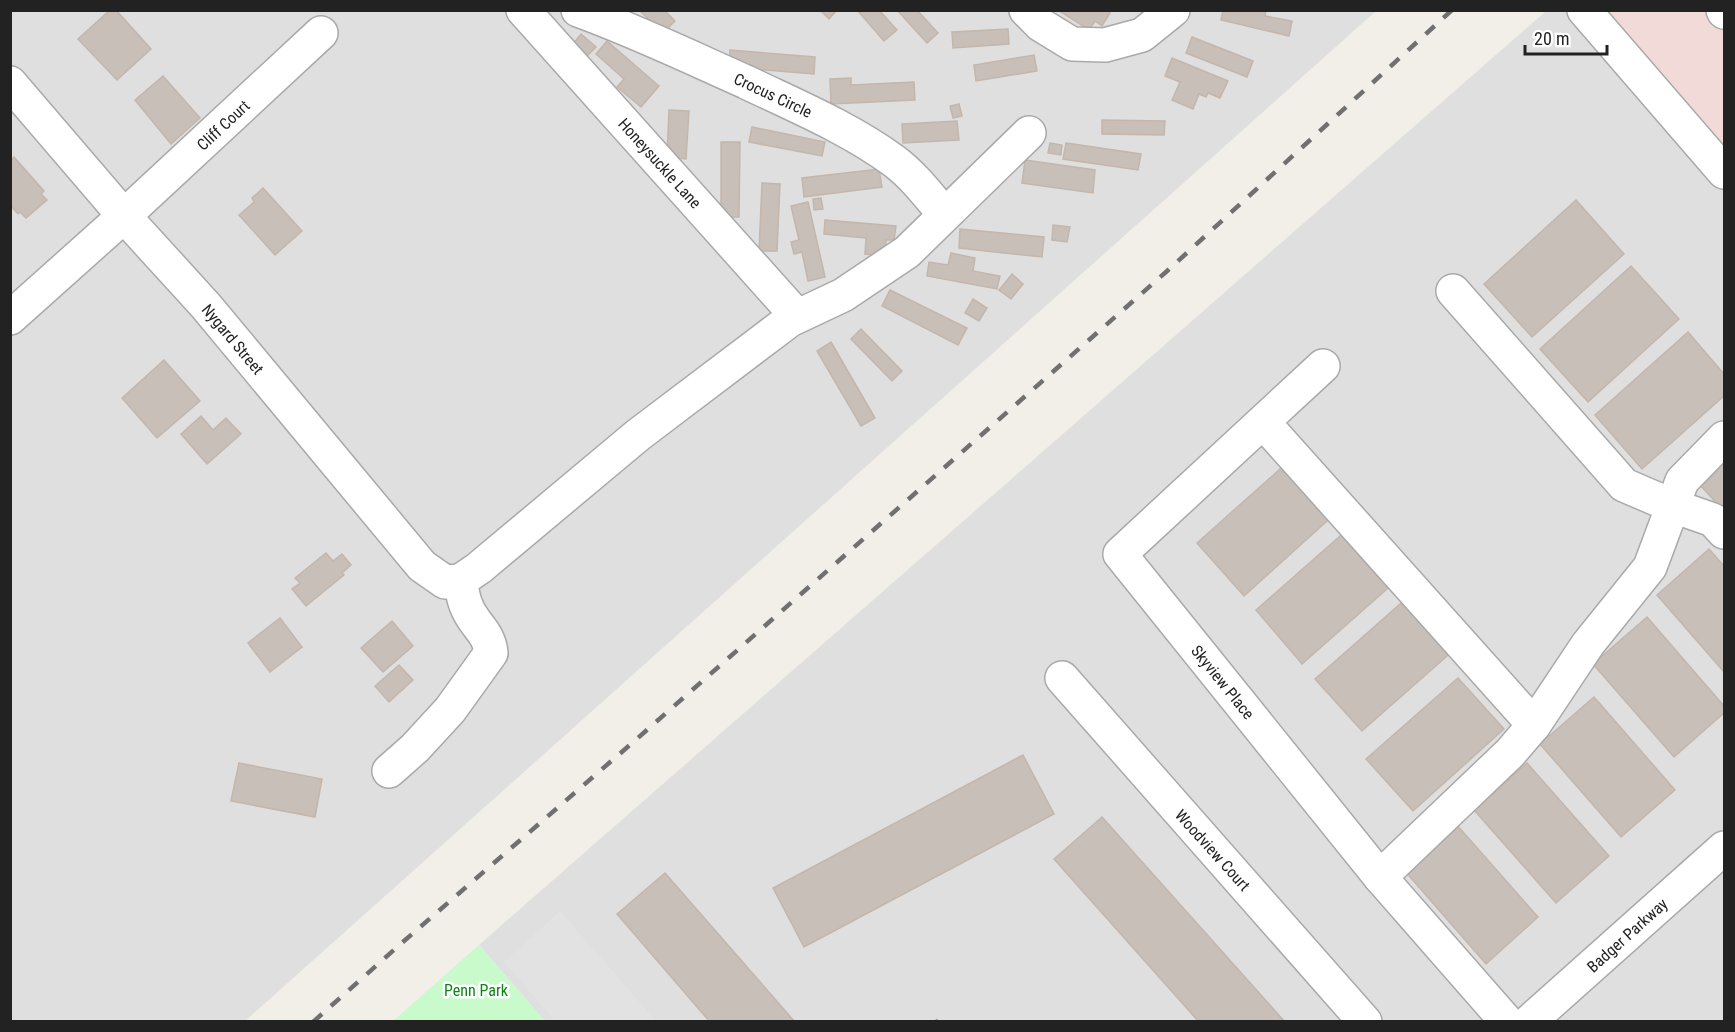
<svg xmlns="http://www.w3.org/2000/svg" width="1735" height="1032" font-family="'Roboto Condensed',sans-serif">
  <style>
    .residential { fill: #e0dfdf }
    .commercial { fill: #f2dad9 }
    .park { fill: #c8facc }
    .parking { fill: #e2e2e2 }
    .building { fill: #c7bfb8; stroke: #c4b6ab; stroke-width: 1.5 }
    .lines { fill: none; stroke-linecap: round; stroke-linejoin: round }
    .minor-casing { stroke: #a9a9a9; stroke-width: 36 }
    .path { stroke: #fa8072; stroke-width: 4; stroke-dasharray: 3 3; stroke-linecap: butt }
    .minor { stroke: #fff; stroke-width: 33 }
    .rail { stroke: #707070; stroke-width: 4.5; stroke-dasharray: 12 12; stroke-linecap: butt }
    .labels { text-anchor: middle; stroke-width: 5; stroke-linejoin: round; paint-order: stroke }
    .street-label { font-size: 16px; fill: #222; stroke: #fff }
    .park-label { font-size: 16px; fill: #0c8416; stroke: #fff }
  </style>
  <rect width="100%" height="100%" fill="#f2efe9"/>
  <g class="residential">
    <path d="M10 11H1376L244 1022 11 1021Z"/>
    <path d="M1546 11H1584L1724 172V1021H545L479 945Z"/>
  </g>
  <path class="commercial" d="M1584 11H1724V172Z"/>
  <path class="park" d="M479 945 545 1021H393Z"/>
  <path class="parking" d="M560 911 656 1021H555L504 962Z"/>
  <g class="building">
    <path d="M110 10H116L151 49 117 80 78 39Z"/>
    <path d="M639 10H664L675 21 663 33Z"/>
    <path d="M820 10H837L829 19Z"/>
    <path d="M857 10H879L897 30 884 41Z"/>
    <path d="M897 10H917L938 33 927 43Z"/>
    <path d="M1058 10H1105L1110 13 1102 26 1095 21 1089 30Z"/>
    <path d="M1223 10H1266L1265 16 1292 21 1289 36 1221 20Z"/>
    <path d="M1008 29 1009 44 953 48 952 32Z"/>
    <path d="M581 34 596 47 587 56 573 44Z"/>
    <path d="M1192 37 1253 61 1247 77 1186 53Z"/>
    <path d="M607 41 659 86 641 107 617 87 624 79 596 54Z"/>
    <path d="M730 50 815 57 814 74 729 67Z"/>
    <path d="M1034 55 1037 71 976 81 974 65Z"/>
    <path d="M1172 58 1228 81 1220 98 1208 93 1206 97 1199 94 1193 109 1172 100 1180 82 1165 76Z"/>
    <path d="M163 76 200 118 171 144 135 100Z"/>
    <path d="M851 78V85L914 82 915 100 831 104 830 79Z"/>
    <path d="M959 104 962 116 953 118 950 106Z"/>
    <path d="M669 110 689 111 686 159 667 157Z"/>
    <path d="M1102 120 1165 121 1164 135 1102 134Z"/>
    <path d="M957 121 959 140 903 143 902 124Z"/>
    <path d="M752 127 825 142 822 156 749 142Z"/>
    <path d="M721 142H740L739 217H721Z"/>
    <path d="M1050 143 1062 145 1061 155 1048 153Z"/>
    <path d="M1066 143 1141 154 1138 170 1063 159Z"/>
    <path d="M14 157 44 191 41 194 47 200 26 218 20 212 18 214 10 205V158L12 159Z"/>
    <path d="M1025 160 1095 170 1093 193 1022 183Z"/>
    <path d="M879 169 882 187 804 197 802 178Z"/>
    <path d="M762 183 780 184 777 251H759Z"/>
    <path d="M263 188 302 231 275 255 239 215 254 202 252 198Z"/>
    <path d="M821 198 823 209 814 210 813 199Z"/>
    <path d="M1576 200 1624 254 1532 337 1484 284Z"/>
    <path d="M808 202 825 277 808 281 802 252 794 254 791 242 799 240 791 206Z"/>
    <path d="M825 220 896 226 894 240H886L885 256 865 254 866 238 824 234Z"/>
    <path d="M1053 225 1070 227 1067 242 1052 240Z"/>
    <path d="M960 229 1044 237 1042 257 959 248Z"/>
    <path d="M951 253 975 258 973 271 1000 276 997 289 927 276 929 262 948 265Z"/>
    <path d="M1631 266 1679 319 1588 402 1540 349Z"/>
    <path d="M1012 274 1023 284 1011 299 999 290Z"/>
    <path d="M890 290 967 328 958 345 882 306Z"/>
    <path d="M973 299 987 308 979 321 965 313Z"/>
    <path d="M861 329 902 371 892 381 851 339Z"/>
    <path d="M1688 332 1724 374V396L1642 469 1595 415Z"/>
    <path d="M831 342 875 418 861 426 817 351Z"/>
    <path d="M164 360 200 401 157 438 122 398Z"/>
    <path d="M201 416 213 430 226 418 241 434 207 464 181 434Z"/>
    <path d="M1289 461 1336 513 1244 596 1197 543Z"/>
    <path d="M1724 461V511L1699 484Z"/>
    <path d="M1348 529 1395 582 1302 664 1256 610Z"/>
    <path d="M1709 549 1724 566V672L1657 595Z"/>
    <path d="M326 553 333 561 342 554 351 565 342 573 344 575 306 606 292 589 300 583 295 578Z"/>
    <path d="M1409 596 1455 649 1362 731 1315 679Z"/>
    <path d="M1647 617 1724 706V713L1674 757 1593 664Z"/>
    <path d="M280 618 302 647 270 672 248 643Z"/>
    <path d="M392 621 413 646 383 672 361 648Z"/>
    <path d="M399 665 413 680 389 702 375 686Z"/>
    <path d="M1458 678 1504 729 1413 811 1366 759Z"/>
    <path d="M1594 697 1675 790 1621 837 1540 744Z"/>
    <path d="M1023 755 1054 814 804 947 773 888Z"/>
    <path d="M239 763 322 779 315 817 231 801Z"/>
    <path d="M1527 763 1609 856 1556 903 1474 810Z"/>
    <path d="M1102 817 1285 1022H1199L1054 859Z"/>
    <path d="M1456 824 1538 917 1486 964 1404 870Z"/>
    <path d="M665 873 795 1022H710L617 914Z"/>
  </g>
  <g class="lines">
    <g class="minor-casing">
      <g id="minor">
        <path d="M523 10 797 316"/>
        <path d="M578 10C636 31 690 57 746 82 796 106 849 128 894 161 914 176 929 196 944 214"/>
        <path d="M1026 10 1041 25 1072 44 1105 45 1142 35 1173 10"/>
        <path d="M1584 10 1724 172"/>
        <path d="M1723 10 1724 12"/>
        <path d="M10 83 124 216 206 306 422 566 445 582 460 581"/>
        <path d="M1453 291 1624 485 1673 506 1713 520 1724 532"/>
        <path d="M10 318 124 216 321 33"/>
        <path d="M1323 366 1120 554 1380 877 1507 1022"/>
        <path d="M1263 422 1534 725"/>
        <path d="M460 581 479 568 638 435 790 320 843 295 907 252 1029 133"/>
        <path d="M1062 678 1365 1022"/>
        <path d="M389 771 415 748 450 710 491 653C489 631 473 625 466 605 463 598 462 589 460 581"/>
        <path d="M1380 877 1510 753 1534 725 1588 644 1650 567 1682 481 1724 438"/>
        <path d="M1529 1022 1724 848"/>
      </g>
    </g>
    <path class="path" d="M936 1022 939 1019"/>
    <use href="#minor" class="minor"/>
    <path class="rail" d="M313 1022 404 941 631 744 1166 272 1452 10"/>
  </g>
  <g class="labels">
    <g class="street-label">
      <text transform="translate(773 95) rotate(25)" y="6">Crocus Circle</text>
      <text transform="translate(223 125) rotate(-43)" y="6">Cliff Court</text>
      <text transform="translate(660 163) rotate(48)" y="6">Honeysuckle Lane</text>
      <text transform="translate(233 339) rotate(50)" y="6">Nygard Street</text>
      <text transform="translate(1223 682) rotate(51)" y="6">Skyview Place</text>
      <text transform="translate(1213 850) rotate(48)" y="6">Woodview Court</text>
      <text transform="translate(1627 935) rotate(-42)" y="6">Badger Parkway</text>
    </g>
    <g class="park-label">
      <text x="476" y="996">Penn Park</text>
    </g>
  </g>
  <rect width="1735" height="1032" fill="none" stroke="#222222" stroke-width="24"/>
  <path d="M1525 45v9h82v-9" fill="none" stroke="#222222" stroke-width="3"/>
  <text x="1534" y="45" font-size="18" fill="#222222" stroke="#ffffff" stroke-width="4.5" paint-order="stroke">20 m</text>
</svg>
